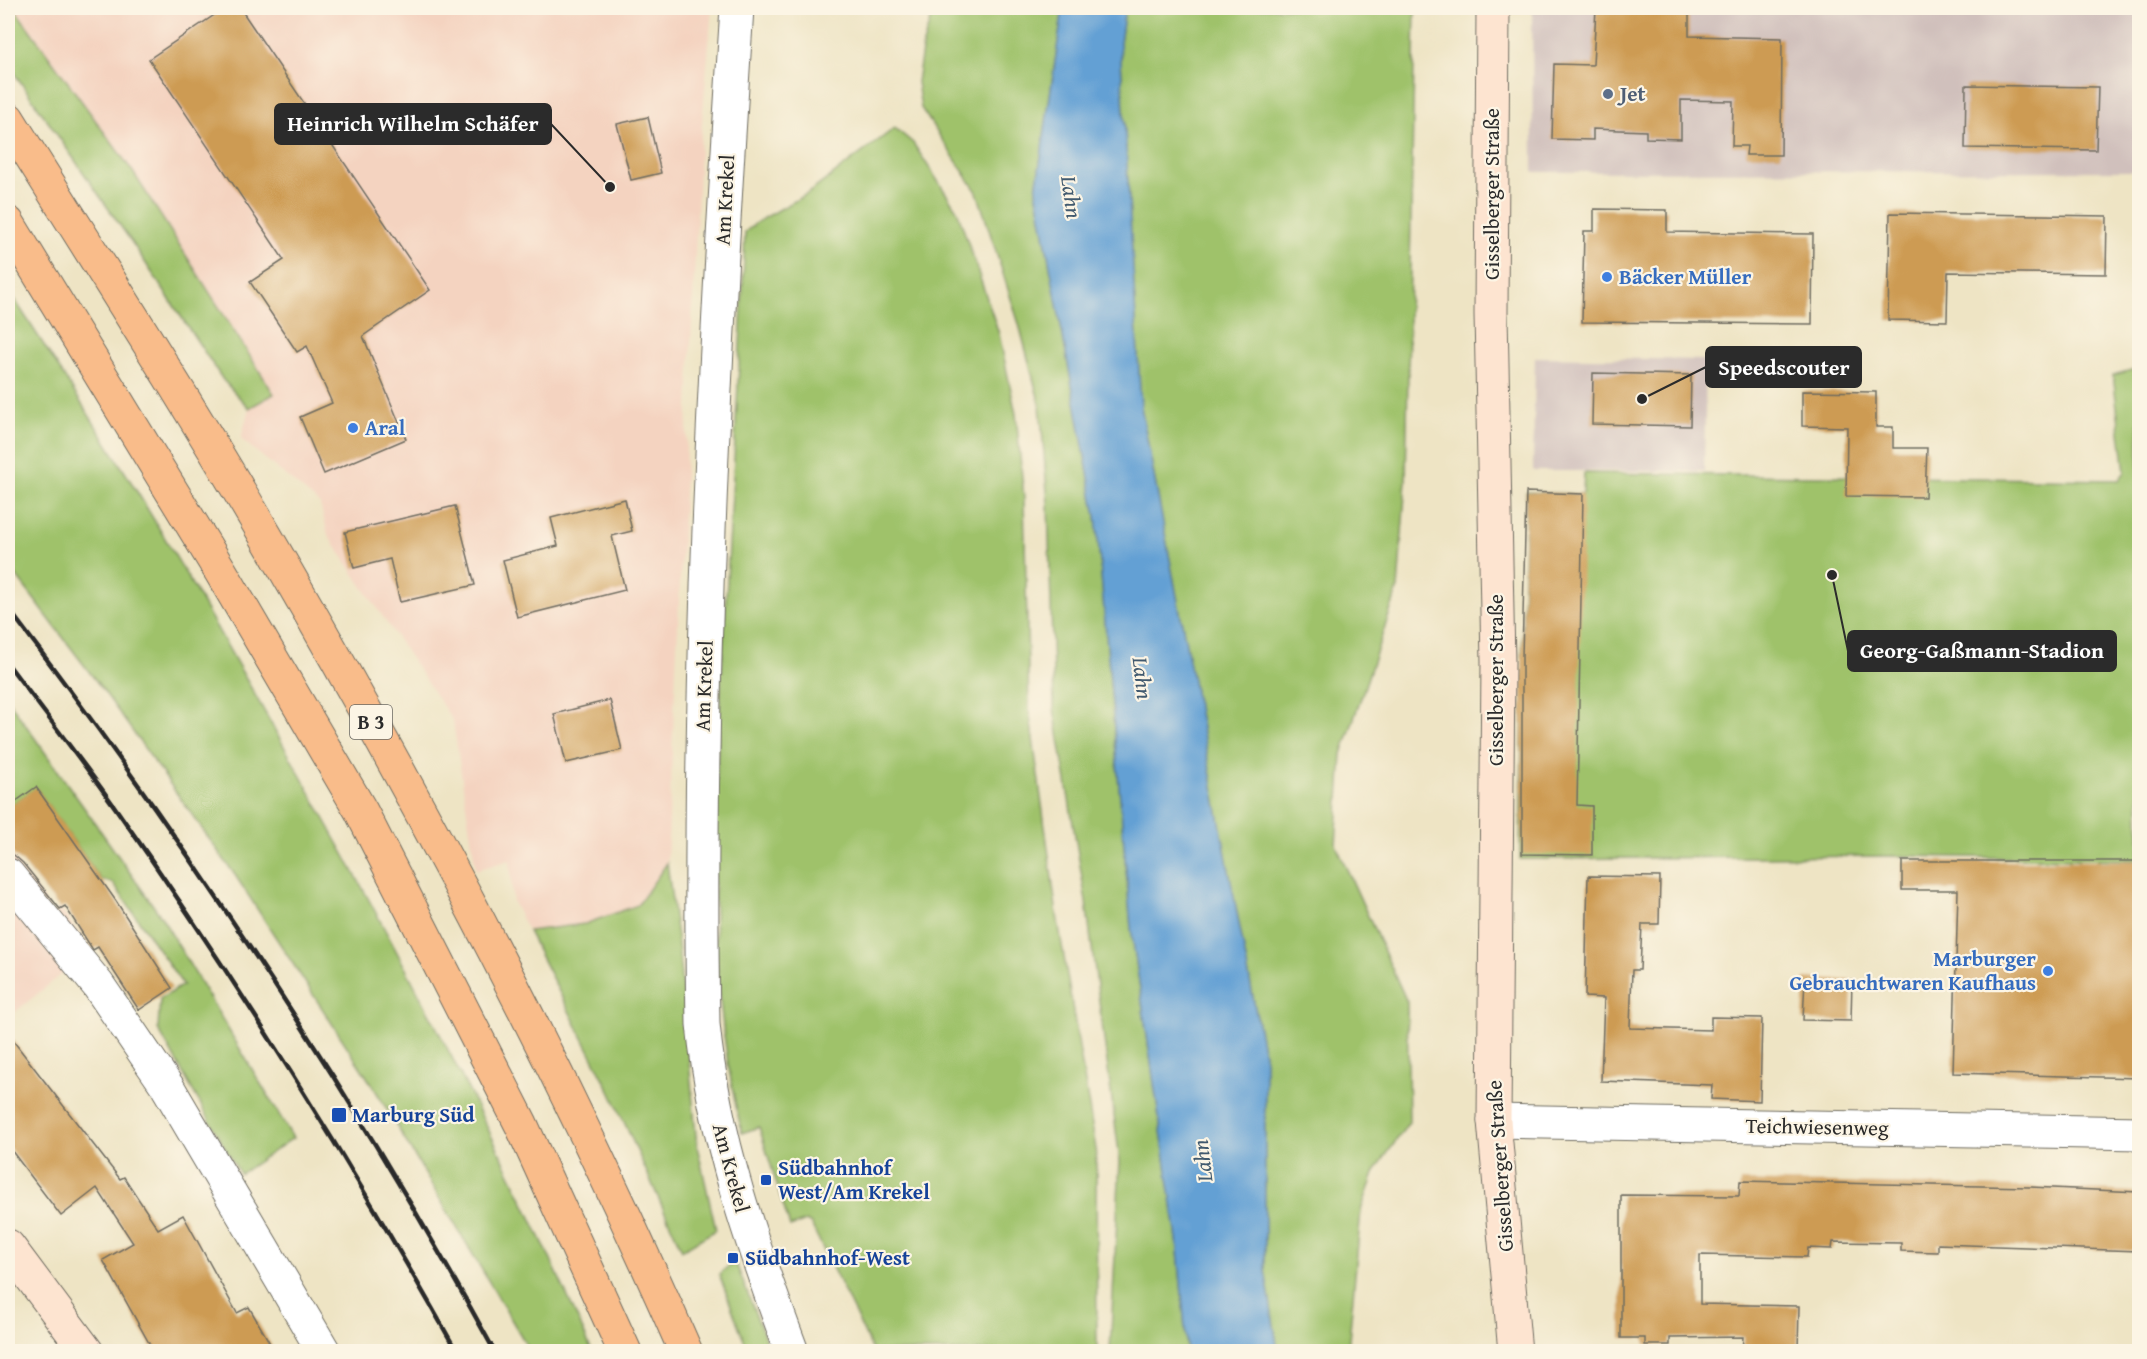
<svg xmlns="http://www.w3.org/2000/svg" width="2147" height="1359" font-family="'Gentium Book Plus',serif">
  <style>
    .built { fill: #f4d3c0 }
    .industrial { fill: #d0c0bc }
    .green { fill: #9fc26b; stroke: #65764b; stroke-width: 1.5 }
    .water { fill: #63a0d4; stroke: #476680; stroke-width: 1.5 }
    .building { fill: #cd9b53 }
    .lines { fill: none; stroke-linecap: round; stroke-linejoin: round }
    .street-casing { stroke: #6f6c61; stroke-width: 35 }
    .secondary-casing { stroke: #6f6c61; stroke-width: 35 }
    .highway-casing { stroke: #6f6c61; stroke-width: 35 }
    .street { stroke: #fff; stroke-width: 33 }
    .secondary { stroke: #fde4d0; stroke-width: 33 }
    .highway { stroke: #f9bc8a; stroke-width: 33 }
    .rail { stroke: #2b2b2b; stroke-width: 4.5 }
    .service-dot { fill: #5c6f8a; stroke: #fcf5e5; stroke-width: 2 }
    .shop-dot { fill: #3f7fe0; stroke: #fcf5e5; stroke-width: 2 }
    .transit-dot { fill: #1a4fb4; stroke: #fcf5e5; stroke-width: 2 }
    .labels { text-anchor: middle; stroke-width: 4.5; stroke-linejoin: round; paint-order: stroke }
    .shield { fill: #fcf5e5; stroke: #6a6863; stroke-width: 1.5 }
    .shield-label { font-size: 20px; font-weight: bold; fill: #2b2b2b }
    .service-label { font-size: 21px; font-weight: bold; fill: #4e5e75; stroke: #fcf5e5; text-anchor: start }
    .street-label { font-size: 21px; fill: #2b2b2b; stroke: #fcf5e5 }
    .shop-label { font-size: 21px; font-weight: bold; fill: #366cbe; stroke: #fcf5e5; text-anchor: start }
    .transit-label { font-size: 21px; font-weight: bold; fill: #164399; stroke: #fcf5e5; text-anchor: start }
    .water-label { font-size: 22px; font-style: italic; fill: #415a6f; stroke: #fcf5e5 }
    .leader { fill: none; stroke: #2b2b2b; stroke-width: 2 }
    .callout-dot { fill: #2b2b2b; stroke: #fcf5e5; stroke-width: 2 }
    .callout { fill: #2b2b2b; stroke: #2b2b2b; stroke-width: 2 }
    .callout-label { font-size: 22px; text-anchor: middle; font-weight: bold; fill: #fff }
  </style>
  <rect width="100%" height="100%" fill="#fcf5e5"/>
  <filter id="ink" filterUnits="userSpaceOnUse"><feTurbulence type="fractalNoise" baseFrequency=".0167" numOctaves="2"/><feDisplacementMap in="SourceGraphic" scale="12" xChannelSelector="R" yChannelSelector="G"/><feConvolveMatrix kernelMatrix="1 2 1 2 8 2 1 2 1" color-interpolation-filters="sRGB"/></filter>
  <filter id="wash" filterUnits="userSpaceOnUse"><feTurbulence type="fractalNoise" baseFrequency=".008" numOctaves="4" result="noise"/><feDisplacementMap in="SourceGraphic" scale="24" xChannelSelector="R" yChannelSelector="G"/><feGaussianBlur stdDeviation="1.35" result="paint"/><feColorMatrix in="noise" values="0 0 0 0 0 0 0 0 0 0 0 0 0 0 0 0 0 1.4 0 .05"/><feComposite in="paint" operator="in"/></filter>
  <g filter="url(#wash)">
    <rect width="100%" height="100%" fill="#eee4c4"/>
    <g class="built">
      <path d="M14 8H712L700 147 667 863 639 905 585 924 528 931 513 902 510 860 476 870 453 721 328 535 320 504 241 439 249 408 274 394 133 172Z"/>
      <path d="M8 850 53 914 60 909 91 950 8 1018Z"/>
    </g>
    <g class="industrial">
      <path d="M1532 8H2139V171L1533 172Z"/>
      <path d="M1535 357 1706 360 1704 471H1533Z"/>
    </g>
    <g class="green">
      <path d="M8 8H14L133 172 274 394 249 408 223 380 133 244 8 64Z"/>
      <path d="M934 8H1063L1036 190 1096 516 1131 928 1177 1239 1187 1351H1110L1120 1161 1086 902 1054 709 1048 504 1040 405 1019 324 977 192 921 108 917 82 923 44Z"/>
      <path d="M1125 8H1415L1406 480 1398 588 1342 754 1336 845 1407 1002 1409 1122 1375 1171 1361 1210 1348 1351H1278L1265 1270V1060L1141 407 1120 43Z"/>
      <path d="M895 128 913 143 957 210 999 334 1016 414 1024 498 1029 709 1057 915 1096 1149 1097 1351H873L811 1224 806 1221 790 1227 759 1127 742 1133C703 975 714 811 723 649 731 510 740 371 745 232L757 222 807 194Z"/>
      <path d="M8 289C46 349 85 408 123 469 180 560 232 655 285 748 396 945 501 1144 592 1351H530L376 1091 235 875 103 690 8 565Z"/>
      <path d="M2139 368V860L1900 856 1520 859 1523 675 1579 658 1522 657 1526 492 1583 494 1584 473 2119 480 2125 472 2113 375Z"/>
      <path d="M8 700 162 918 293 1138 240 1174 158 1029 160 999 183 985 113 883 101 880 36 788 8 807Z"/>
      <path d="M667 863 678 944 697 1146 716 1230 682 1250 610 1091 528 931 585 924 638 905Z"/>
      <path d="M735 1261 770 1351H748L719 1274Z"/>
    </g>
    <path class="water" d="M1063 8H1125L1120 43 1141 407 1265 1060V1270L1278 1351H1187L1177 1239 1131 928 1096 516 1036 190Z"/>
    <g id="blocks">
      <g class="building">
        <path d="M225 8H240L430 290 363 336 406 439 324 474 300 417 332 403 307 346 297 352 250 282 284 260 149 59Z"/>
        <path d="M1596 8H1689V36L1782 38 1781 155H1746L1747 146H1732L1733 101 1681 100V139L1646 138V131L1593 129V140L1552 139 1554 64 1593 65Z"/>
        <path d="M1966 85 2098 87 2096 150 1965 148Z"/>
        <path d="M648 117 661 173 631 180 617 124Z"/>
        <path d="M1594 209 1667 210V232L1813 234 1812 324 1582 322 1584 231H1594Z"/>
        <path d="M1890 213 2107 216 2106 274 1948 272 1947 321 1888 320Z"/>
        <path d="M1593 373 1691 375 1690 426 1592 424Z"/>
        <path d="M1802 391 1876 392V427H1893V448H1927L1925 497 1846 496 1847 427 1802 426Z"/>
        <path d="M1526 492 1583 494 1577 805 1592 806V855L1522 854V657Z"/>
        <path d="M625 499 632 531 612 536 625 590 517 617 503 560 558 546 551 518Z"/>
        <path d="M455 506 475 585 400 602 390 559 354 568 345 532Z"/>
        <path d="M610 700 622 750 566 763 554 714Z"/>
        <path d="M36 787 116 901 172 988 139 1010 98 947 93 950 65 906 60 909 23 863 8 850V807Z"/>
        <path d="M1902 861H2139V1078L1953 1073 1958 890H1902Z"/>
        <path d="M1588 876 1660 877 1659 924H1642L1640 970H1632L1630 1028 1711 1030V1017L1762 1018 1760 1101 1711 1099 1712 1085 1601 1081 1604 998 1585 997Z"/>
        <path d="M1805 979 1852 980 1851 1021 1803 1020Z"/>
        <path d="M8 1034 120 1179 124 1177 158 1229 183 1215 237 1313 249 1307 275 1352H154L103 1260 133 1243 97 1188 61 1216 8 1146Z"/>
        <path d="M1740 1181 2030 1187 2139 1192V1251L1938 1244V1252L1901 1251V1243L1833 1242 1832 1249 1808 1248 1807 1257 1700 1255V1304L1799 1306 1798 1352H1742L1743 1337 1670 1338V1345H1645V1338H1621V1195L1739 1196Z"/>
      </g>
    </g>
  </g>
  <g filter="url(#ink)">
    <use href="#blocks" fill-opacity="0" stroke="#6f6c61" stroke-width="1.5"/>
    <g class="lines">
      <g class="street-casing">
        <g id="street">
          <path d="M737 8C715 346 697 685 703 1024 714 1138 752 1245 792 1352"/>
          <path d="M8 875 98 985 167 1086 324 1352"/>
          <path d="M1494 1121 2140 1133"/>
        </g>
      </g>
      <g class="secondary-casing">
        <g id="secondary">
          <path d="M1493 8 1491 314 1498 662 1494 1121 1515 1352"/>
          <path d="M8 1246 87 1352"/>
        </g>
      </g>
      <g class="highway-casing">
        <g id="highway">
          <path d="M8 119C99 265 193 410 279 559 428 816 567 1079 686 1352"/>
          <path d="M8 223 221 572 361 811 521 1124 625 1352"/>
        </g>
      </g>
      <use href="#street" class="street"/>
      <use href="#secondary" class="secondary"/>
      <use href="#highway" class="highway"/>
      <g class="rail">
        <path d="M8 608C188 844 352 1091 495 1352"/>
        <path d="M8 664C43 711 80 758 114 806 237 981 352 1165 457 1352"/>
      </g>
    </g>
  </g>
  <circle class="service-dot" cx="1608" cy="94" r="6"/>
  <g class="shop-dot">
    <circle cx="1607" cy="277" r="6"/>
    <circle cx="353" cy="428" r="6"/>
    <circle cx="2048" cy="971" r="6"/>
  </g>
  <g class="transit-dot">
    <rect x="331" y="1107" width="16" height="16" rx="3"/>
    <rect x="760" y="1174" width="12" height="12" rx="3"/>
    <rect x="727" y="1252" width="12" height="12" rx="3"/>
  </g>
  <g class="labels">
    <rect class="shield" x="350" y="705" width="42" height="34" rx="4.5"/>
    <g class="shield-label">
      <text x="371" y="729">B 3</text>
    </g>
    <g class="service-label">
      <text x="1620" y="101">Jet</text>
    </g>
    <g class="street-label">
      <text transform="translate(1492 194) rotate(-90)" y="7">Gisselberger Straße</text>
      <text transform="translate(725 200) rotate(-87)" y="7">Am Krekel</text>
      <text transform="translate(1496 680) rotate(-90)" y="7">Gisselberger Straße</text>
      <text transform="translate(704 686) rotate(-88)" y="7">Am Krekel</text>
      <text transform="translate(1817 1127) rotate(1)" y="7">Teichwiesenweg</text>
      <text transform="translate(1500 1166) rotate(-94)" y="7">Gisselberger Straße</text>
      <text transform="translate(731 1168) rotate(75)" y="7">Am Krekel</text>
    </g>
    <g class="shop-label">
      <text x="1619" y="284">Bäcker Müller</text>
      <text x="365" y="435">Aral</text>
      <text x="2036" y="966" text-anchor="end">Marburger<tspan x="2036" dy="24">Gebrauchtwaren Kaufhaus</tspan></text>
    </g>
    <g class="transit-label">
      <text x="352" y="1122">Marburg Süd</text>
      <text x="778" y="1175">Südbahnhof<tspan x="778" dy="24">West/Am Krekel</tspan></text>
      <text x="745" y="1265">Südbahnhof-West</text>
    </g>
    <g class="water-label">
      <text transform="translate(1072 197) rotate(82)" y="8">Lahn</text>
      <text transform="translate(1143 678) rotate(83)" y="8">Lahn</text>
      <text transform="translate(1202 1161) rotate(-97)" y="8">Lahn</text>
    </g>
  </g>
  <path class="leader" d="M610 187L551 124M1642 399L1706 367M1832 575L1848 651"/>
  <g class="callout-dot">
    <circle cx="610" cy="187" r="6"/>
    <circle cx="1642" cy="399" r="6"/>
    <circle cx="1832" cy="575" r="6"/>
  </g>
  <g class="callout">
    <rect x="275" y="104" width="276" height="40" rx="6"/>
    <rect x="1706" y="347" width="155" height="40" rx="6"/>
    <rect x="1848" y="631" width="268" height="40" rx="6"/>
  </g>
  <g class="callout-label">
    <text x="413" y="131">Heinrich Wilhelm Schäfer</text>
    <text x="1784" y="375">Speedscouter</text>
    <text x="1982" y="658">Georg-Gaßmann-Stadion</text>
  </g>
  <rect width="2147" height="1359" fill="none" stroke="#fcf5e5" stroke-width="30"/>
</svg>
